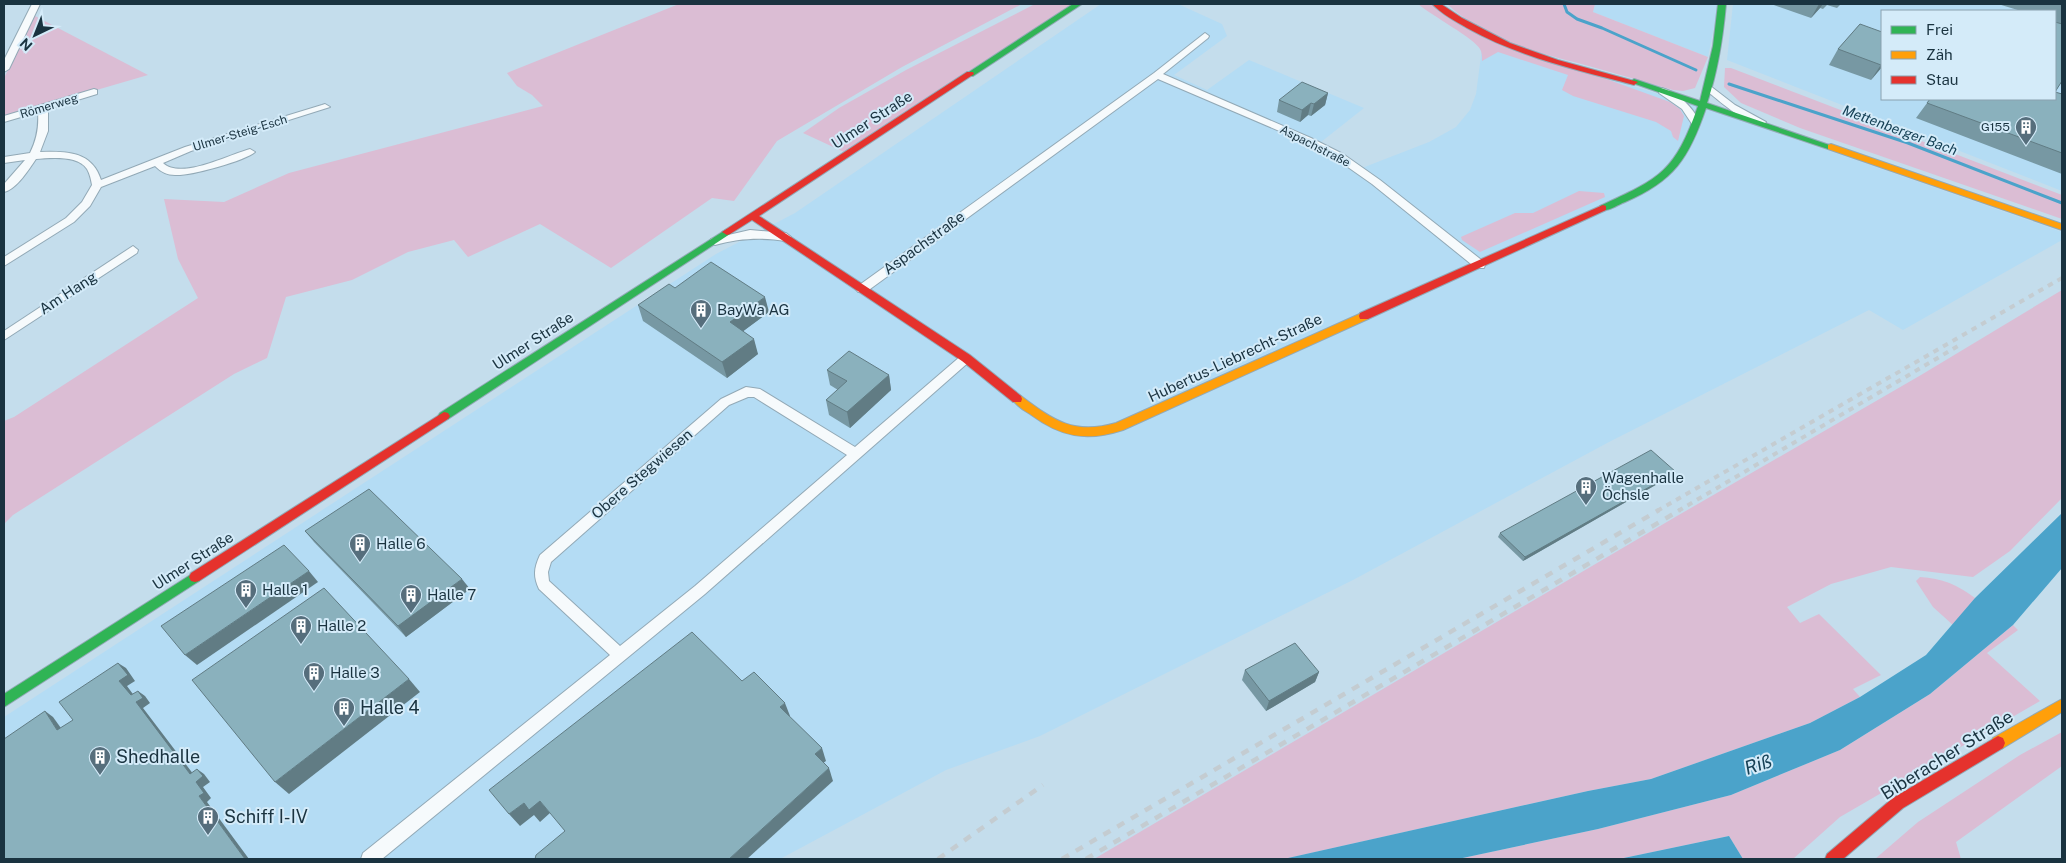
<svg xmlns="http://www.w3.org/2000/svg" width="2066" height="863" font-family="'Public Sans',sans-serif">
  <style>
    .built { fill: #b4dcf4; fill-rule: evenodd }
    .green { fill: #dbbdd4 }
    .water { fill: #4ba3ca }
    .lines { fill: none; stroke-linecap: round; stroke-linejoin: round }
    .stream { stroke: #4ba3ca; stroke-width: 3 }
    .street-casing { stroke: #92a9b6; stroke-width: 2 }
    .fast-casing { stroke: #92a9b6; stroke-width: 2 }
    .slow-casing { stroke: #92a9b6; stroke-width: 2 }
    .jam-casing { stroke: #92a9b6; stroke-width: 2 }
    .street { fill: #f6fafc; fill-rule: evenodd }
    .fast { fill: #30b455; fill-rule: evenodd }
    .slow { fill: #ff9f0a; fill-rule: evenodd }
    .jam { fill: #e5322d; fill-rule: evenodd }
    .rail-far1 { stroke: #c4ccd1; stroke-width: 4; stroke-dasharray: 5.5 5.5; stroke-linecap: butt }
    .rail { stroke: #c4ccd1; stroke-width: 4.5; stroke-dasharray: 8 8; stroke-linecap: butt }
    .wall { fill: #7798a3 }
    .shaded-wall { fill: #617c84 }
    .building { fill: #8ab1bd; stroke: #617c84 }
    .labels { text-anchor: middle; stroke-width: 4; stroke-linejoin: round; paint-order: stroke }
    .far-street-label { font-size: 12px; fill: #1a3340; stroke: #d4ebf9 }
    .far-poi-label { font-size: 12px; fill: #1a3340; stroke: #d4ebf9; text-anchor: end }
    .far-water-label { font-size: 14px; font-style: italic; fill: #164156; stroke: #d4ebf9 }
    .street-label { font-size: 15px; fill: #1a3340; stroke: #d4ebf9 }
    .poi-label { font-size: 15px; fill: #1a3340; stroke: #d4ebf9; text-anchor: start }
    .near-poi-label { font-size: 18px; fill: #1a3340; stroke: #d4ebf9; text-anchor: start }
    .near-street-label { font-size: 18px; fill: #1a3340; stroke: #d4ebf9 }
    .near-water-label { font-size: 19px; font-style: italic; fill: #164156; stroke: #d4ebf9 }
  </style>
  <rect width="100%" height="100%" fill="#c4ddec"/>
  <g class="built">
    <path d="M1101 4H1178L1222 24 1227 36 1174 75 1207 90 1249 60 1364 108 1321 142 1362 168 1429 142 1456 127 1470 110 1476 94 1483 41 1705 108 2062 232V240L1903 330 1869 310 1609 442 1353 580 1040 736 946 770 780 859H4V717L716 254 795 213Z"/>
    <path d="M1595 4H1717V12L1708 57 1593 12Z"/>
    <path d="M1733 4H2062V191L1727 60ZM1882 11H2055V99H1882Z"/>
  </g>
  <g class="green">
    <path d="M679 4H1022L902 67 777 141 734 201 712 198 611 268 540 224 468 257 454 240 408 252 352 280 286 297 267 358 234 374 13 515 4 524V421L14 417 198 298 178 259 164 199 224 202 289 173 543 106 532 95 517 86 507 73Z"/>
    <path d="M1035 4H1073L844 152 803 133 839 108 906 70Z"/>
    <path d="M1418 4H1432L1465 28 1670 102 1680 109 1684 116 1678 141 1673 137 1671 131 1656 122 1573 96 1562 90 1568 75 1498 52 1482 61C1482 57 1482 52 1480 49 1475 39 1431 15 1418 4Z"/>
    <path d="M1447 4H1595L1593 12 1708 57 1695 88 1683 91 1673 90C1642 81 1610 72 1578 63 1528 50 1485 39 1447 4Z"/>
    <path d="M35 16 148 75 4 117V78Z"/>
    <path d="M1725 68H1731L2062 195V219L1800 128 1741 103 1724 87Z"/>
    <path d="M1579 191 1604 193 1605 197 1480 252 1462 240 1461 237 1463 236 1515 213H1533Z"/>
    <path d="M2062 290V498L2010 551 1973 577 1891 567 1831 584 1787 607 1800 623 1819 614 1881 675 1853 689 1860 697 1810 723 1651 779 1588 791 1284 859H1094L1677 516 1921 375Z"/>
    <path d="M1920 577C1942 578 1958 585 1975 598L1953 625 1933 607 1916 581Z"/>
    <path d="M2013 625 2018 630 1987 653 2040 701 1840 817 1793 859H1743L1729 836 1619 859H1458L1598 829 1731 795 1840 750 1930 694Z"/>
    <path d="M2062 732V766L1956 842 1961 859H1875L1918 822 2020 755Z"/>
  </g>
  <g class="water">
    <path d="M2062 513V568L2013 625 1930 694 1840 750 1731 795 1598 829 1458 859 1288 858 1588 791 1651 779 1810 723 1860 697 1926 655 1975 598Z"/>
    <path d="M1729 836 1743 859H1619Z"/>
  </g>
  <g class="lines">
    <g class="stream">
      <path d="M1564 4 1567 12 1577 19 1602 28 1696 70"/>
      <path d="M1729 84 1908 143 2062 203"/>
    </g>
    <g class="street-casing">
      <g id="street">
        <path d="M32 4H40L9 69 4 72V60Z"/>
        <path d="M1205 33 1209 36 1208 38 1163 74 1311 138 1343 154 1380 180 1484 262 1485 265 1484 268H1476L1372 184 1335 158 1305 142 1158 79 866 292H858L856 289 858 286 1154 73Z"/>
        <path d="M1709 85 1735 105 1766 122 1764 124C1748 127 1718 100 1706 90V86Z"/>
        <path d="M1662 88C1679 93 1692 107 1700 122L1698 124H1692L1682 109 1659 93V89Z"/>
        <path d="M94 89 97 90V94L48 109V131L40 152C66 151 92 151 101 180L185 147 322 105 325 104 330 107 191 151 163 163C181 180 228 155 250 149L255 152C245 161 190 176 175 175 167 175 161 172 155 166L101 187 90 206 74 222 4 266V257L66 218 82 202 92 185C91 180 90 174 87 169 78 155 50 158 36 159 29 169 17 189 4 192V184L25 160 4 163V157L30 153C37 139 39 127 38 112L4 122V116Z"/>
        <path d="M750 230 786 233 791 237 786 241C761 237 740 238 715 245L710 241 711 239Z"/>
        <path d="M133 246 138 250 137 253 4 340V331Z"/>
        <path d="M966 354 972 358 970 361 705 594 382 859H361L363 853 610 655 539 589C533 576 534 568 540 555L721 399 746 387 760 389 855 447 962 355ZM748 397H754L847 455 695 586 620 646 549 581 548 572 551 562 729 405Z"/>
      </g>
    </g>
    <g class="fast-casing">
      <g id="fast">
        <path d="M1073 4H1082L973 76H967L966 74Z"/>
        <path d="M1718 4H1726C1723 37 1718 71 1707 103L1835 147 1834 149H1828L1706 108C1689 158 1674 181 1625 202 1617 205 1608 212 1600 210V206C1661 178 1675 172 1698 106L1630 82 1634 79 1700 101 1713 46Z"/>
        <path d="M727 229 732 232 730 234 448 419H440L438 416 440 413Z"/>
        <path d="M195 572 199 573 201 577 199 581 4 707V694Z"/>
      </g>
    </g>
    <g class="slow-casing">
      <g id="slow">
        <path d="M1831 144 2062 224V230L1828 149V145Z"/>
        <path d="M1364 312 1368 313 1369 316 1368 319 1123 430C1086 442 1061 437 1030 414 1023 410 1016 405 1012 399L1017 395 1021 396C1054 421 1074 435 1116 423Z"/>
        <path d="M2062 699V712L2003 748 1998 750 1993 748 1991 743 1993 738Z"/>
      </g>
    </g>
    <g class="jam-casing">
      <g id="jam">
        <path d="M1432 4H1441L1462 18 1510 43 1558 60 1638 82 1634 85C1577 70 1519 57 1467 28 1455 21 1442 14 1432 4Z"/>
        <path d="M967 72H973L974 74 759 216 970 355 1021 396 1022 399 1021 402H1013L962 361 752 220 730 234 727 235 722 232Z"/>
        <path d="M1603 205 1606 206V210L1368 319H1360L1359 316 1360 313Z"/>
        <path d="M444 412 448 413 450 416 448 419 199 581 195 582 191 581 189 577 191 573Z"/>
        <path d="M1998 736 2003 738 2005 743 2003 748 1903 808 1843 859H1825L1827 854 1893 798Z"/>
      </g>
    </g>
    <use href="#street" class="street"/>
    <use href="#fast" class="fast"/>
    <use href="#slow" class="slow"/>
    <use href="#jam" class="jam"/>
    <g class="rail-far1">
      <path d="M1657 511 2062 278"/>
      <path d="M1678 511 1958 346"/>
    </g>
    <g class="rail">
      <path d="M938 859 1043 785"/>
      <path d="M1062 859 1659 510"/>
      <path d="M1086 859 1680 510"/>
    </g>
  </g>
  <g class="wall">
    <path d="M1771 4H1841L1837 8 1827 5 1823 9 1820 8 1811 18Z"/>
    <path d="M1998 4H2062V81L2055 92 2062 94V174L1916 118 1930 99H2055V11H2021Z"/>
    <path d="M1860 24 1882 67 1871 80 1829 65 1838 49Z"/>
    <path d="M1328 93 1325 105 1311 116 1308 115 1300 122 1277 112 1279 100Z"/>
    <path d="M675 288 769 312 743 331 758 354 727 378 643 321 638 305Z"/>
    <path d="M827 370 889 375 891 390 850 428 829 415 826 400 838 390 830 385Z"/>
    <path d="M1676 472 1673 475 1523 561 1498 537 1500 533Z"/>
    <path d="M305 531 470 589 406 637 314 542Z"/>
    <path d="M1245 670 1319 672 1315 682 1266 711 1242 680Z"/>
  </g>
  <g class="shaded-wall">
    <path d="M1819 4H1823L1820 8 1811 18Z"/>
    <path d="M1882 63V67L1871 80Z"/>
    <path d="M1328 93 1325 105 1311 116 1314 104Z"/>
    <path d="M1311 103 1308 115 1300 122 1302 110Z"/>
    <path d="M765 297 769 312 734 338 730 322Z"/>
    <path d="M754 339 758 354 727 378 722 362Z"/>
    <path d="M889 375 891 390 850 428 847 412Z"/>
    <path d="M1676 472 1673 475 1523 561 1525 557Z"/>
    <path d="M309 571 318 582 197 665 185 655Z"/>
    <path d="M462 579 470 589 406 637 398 626Z"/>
    <path d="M118 663 126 668 135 681 127 686 138 701V691L145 696 150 703 143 708 197 779 190 774 119 681Z"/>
    <path d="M1319 672 1315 682 1266 711 1269 701Z"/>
    <path d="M409 679 420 692 289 794 275 782Z"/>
    <path d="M785 703 790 716 785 720 780 707Z"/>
    <path d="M45 711 53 717 66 735 57 730Z"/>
    <path d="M822 748 826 761 819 766 815 754Z"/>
    <path d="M829 768 833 781 747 859H729Z"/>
    <path d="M197 769 204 774 210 782 203 787 211 798 207 802 249 859H245L199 796 196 782Z"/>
    <path d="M540 801 550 813 540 822 534 815 520 826 509 814 524 803Z"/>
  </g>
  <g class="building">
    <path d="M2055 22 2062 24V81L2055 92 2062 94V153L1927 103 1930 99H2055Z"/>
    <path d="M1860 24 1882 32V63L1881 65 1838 49Z"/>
    <path d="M1302 82 1328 93 1314 104 1311 103 1302 110 1279 100Z"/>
    <path d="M711 262 765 297 730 322 754 339 722 362 638 305 669 284 675 288Z"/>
    <path d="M849 351 889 375 847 412 826 400 847 381 827 370Z"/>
    <path d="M1651 450 1676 472 1525 557 1500 533Z"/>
    <path d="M369 489 462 579 398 626 305 531Z"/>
    <path d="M284 545 309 571 185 655 161 626Z"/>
    <path d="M324 588 409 679 275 782 192 680Z"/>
    <path d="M692 632 742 681 754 672 785 703 780 707 822 748 815 754 829 768 729 859H535L536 855 565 831 540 801 529 810 524 803 509 814 489 790Z"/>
    <path d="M1295 643 1319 672 1269 701 1245 670Z"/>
    <path d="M118 663 128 675 119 681 131 695 138 691 143 698 136 702 190 774 197 769 203 776 196 782 204 793 199 796 245 859H4V739L45 711 57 730 73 720 59 702Z"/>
  </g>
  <defs>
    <g id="building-pin" transform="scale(1.125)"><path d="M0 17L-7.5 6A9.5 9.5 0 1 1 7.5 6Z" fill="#566e7c" stroke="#d4ebf9"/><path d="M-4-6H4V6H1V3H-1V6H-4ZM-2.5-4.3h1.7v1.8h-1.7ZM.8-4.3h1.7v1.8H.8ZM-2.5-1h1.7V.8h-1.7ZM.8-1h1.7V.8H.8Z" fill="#fff"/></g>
  </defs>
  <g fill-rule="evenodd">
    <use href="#building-pin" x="2026" y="127"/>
    <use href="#building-pin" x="701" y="310"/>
    <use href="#building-pin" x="1586" y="487"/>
    <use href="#building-pin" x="360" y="544"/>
    <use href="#building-pin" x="246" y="590"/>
    <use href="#building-pin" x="411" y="595"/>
    <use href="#building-pin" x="301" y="626"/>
    <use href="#building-pin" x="314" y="673"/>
    <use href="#building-pin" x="344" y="708"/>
    <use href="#building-pin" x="100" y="757"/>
    <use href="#building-pin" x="208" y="817"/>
  </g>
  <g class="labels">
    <g class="far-street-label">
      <text transform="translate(49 106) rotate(-17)" y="4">Römerweg</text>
      <text transform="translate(240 133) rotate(-17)" y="4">Ulmer-Steig-Esch</text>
      <text transform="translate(1315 146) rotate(27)" y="4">Aspachstraße</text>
    </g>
    <g class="far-poi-label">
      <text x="2010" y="131">G155</text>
    </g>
    <g class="far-water-label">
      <text transform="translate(1900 130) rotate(20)" y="5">Mettenberger Bach</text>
    </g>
    <g class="street-label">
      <text transform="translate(872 120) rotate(-33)" y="5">Ulmer Straße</text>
      <text transform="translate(924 243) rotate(-36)" y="5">Aspachstraße</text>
      <text transform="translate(68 293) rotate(-33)" y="5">Am Hang</text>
      <text transform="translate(533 341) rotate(-33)" y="5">Ulmer Straße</text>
      <text transform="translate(1235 358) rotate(-25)" y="5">Hubertus-Liebrecht-Straße</text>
      <text transform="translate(642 474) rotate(-41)" y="5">Obere Stegwiesen</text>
      <text transform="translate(193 561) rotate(-33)" y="5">Ulmer Straße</text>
    </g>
    <g class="poi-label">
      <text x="717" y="315">BayWa AG</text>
      <text x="1602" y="483">Wagenhalle<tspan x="1602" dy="17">Öchsle</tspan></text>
      <text x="376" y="549">Halle 6</text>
      <text x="262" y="595">Halle 1</text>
      <text x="427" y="600">Halle 7</text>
      <text x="317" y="631">Halle 2</text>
      <text x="330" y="678">Halle 3</text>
    </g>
    <g class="near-poi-label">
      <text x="360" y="714">Halle 4</text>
      <text x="116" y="763">Shedhalle</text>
      <text x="224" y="823">Schiff I-IV</text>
    </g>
    <g class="near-street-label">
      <text transform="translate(1947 755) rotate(-32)" y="6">Biberacher Straße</text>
    </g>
    <g class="near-water-label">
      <text transform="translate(1758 764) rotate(-18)" y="7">Riß</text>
    </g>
  </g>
  <rect width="2066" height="863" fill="none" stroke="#1a3340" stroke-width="10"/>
  <rect x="1881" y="10" width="175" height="90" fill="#d4ebf9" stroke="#8aa1af"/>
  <rect x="1891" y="26" width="25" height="8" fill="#30b455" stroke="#8aa1af"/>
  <text x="1926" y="35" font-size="15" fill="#1a3340">Frei</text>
  <rect x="1891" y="51" width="25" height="8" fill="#ff9f0a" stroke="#8aa1af"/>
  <text x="1926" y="60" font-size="15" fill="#1a3340">Zäh</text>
  <rect x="1891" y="76" width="25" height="8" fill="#e5322d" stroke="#8aa1af"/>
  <text x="1926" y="85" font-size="15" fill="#1a3340">Stau</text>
  <g transform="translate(35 35) rotate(223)" stroke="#d4ebf9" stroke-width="4" paint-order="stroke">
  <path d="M0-4L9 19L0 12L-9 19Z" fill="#1a3340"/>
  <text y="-8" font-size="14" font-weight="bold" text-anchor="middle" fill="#1a3340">N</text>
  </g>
</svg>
